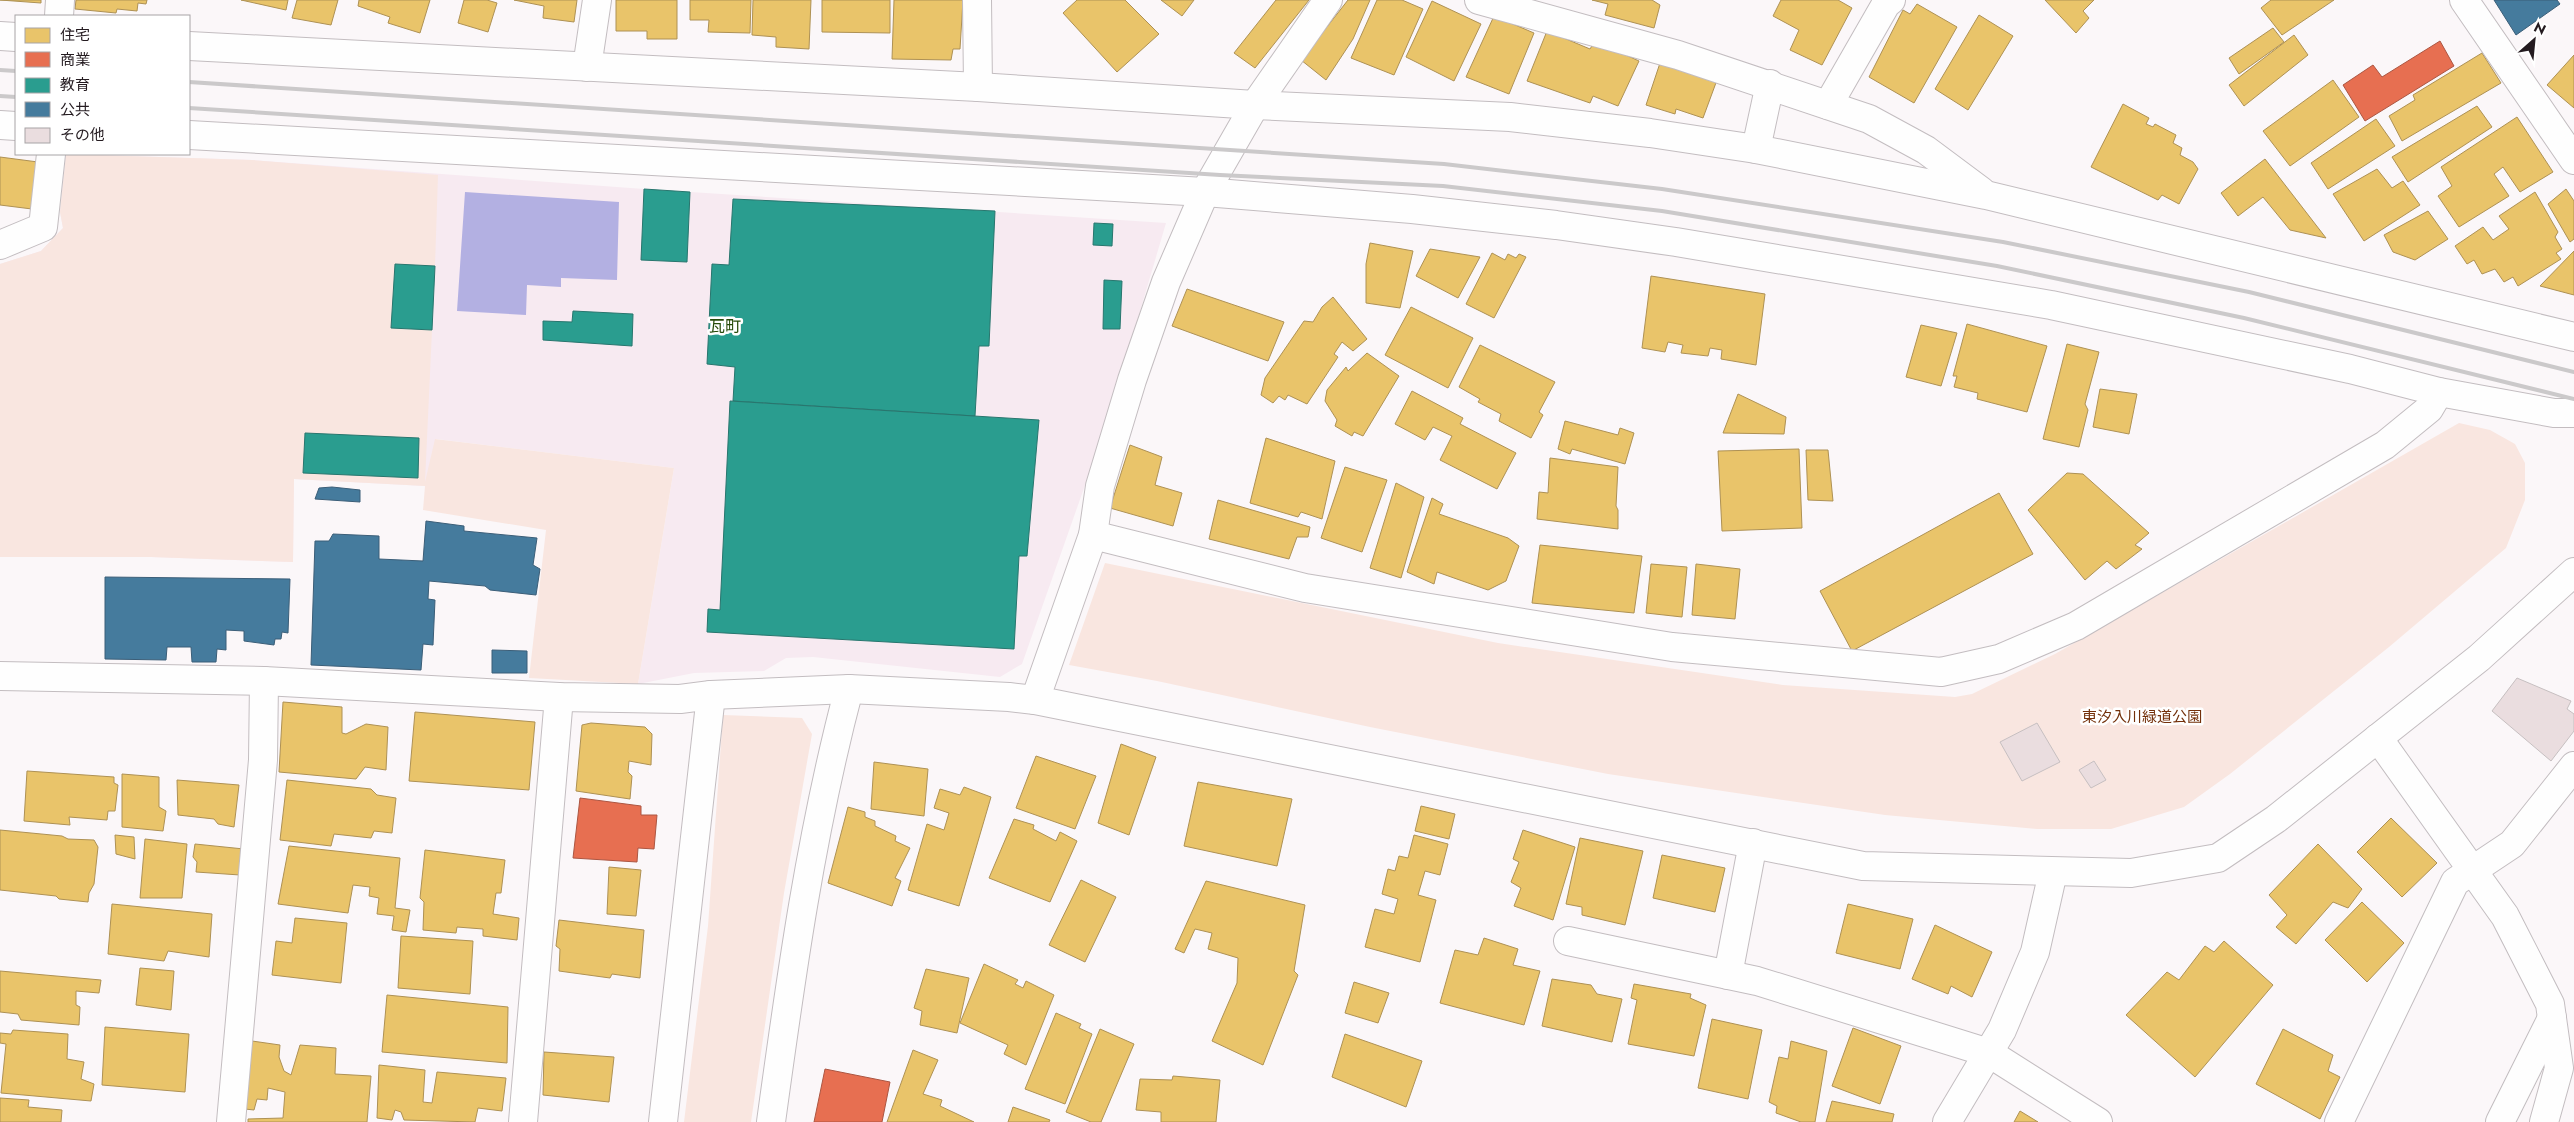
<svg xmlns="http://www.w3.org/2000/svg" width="2574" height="1122" font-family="Jost,'Noto Sans JP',sans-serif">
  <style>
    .built { fill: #f7eaf1 }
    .green { fill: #f9e6e0 }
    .water { fill: #b3b0e2 }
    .homes { fill: #e9c46a; stroke: #ae9154 }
    .shops { fill: #e76f51; stroke: #ac5642 }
    .schools { fill: #2a9d8f; stroke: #28766e }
    .public { fill: #457b9d; stroke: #3b5e78 }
    .building { fill: #eadddf; stroke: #c6bfc0 }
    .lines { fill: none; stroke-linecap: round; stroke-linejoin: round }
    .minor-casing { stroke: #c3bdc0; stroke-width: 30 }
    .minor { stroke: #fefefe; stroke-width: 28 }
    .rail { stroke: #cbc9ca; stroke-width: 4 }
    .labels { text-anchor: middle; stroke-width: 5; stroke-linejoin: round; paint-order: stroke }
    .park-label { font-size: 15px; fill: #73300a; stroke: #fff }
    .neighbourhood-label { font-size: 16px; fill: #264a08; stroke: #fff }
  </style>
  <rect width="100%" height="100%" fill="#fbf7f9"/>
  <path class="built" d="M66 154 252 160 644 189 1166 223 1108 420 1022 664 1000 677 813 657 786 658 764 671 694 673 638 684 674 468 436 439 425 486 294 479 293 562 151 557H0V264L41 251 63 228 60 212Z"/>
  <g class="green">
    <path d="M66 154 252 160 438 175 435 266 392 328 432 330 425 482 435 439 674 468 638 684 529 678 546 530 423 510 425 486 294 479 293 562 151 557H0V264L41 251 63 228 60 212Z"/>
    <path d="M2459 423 2490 430 2515 444 2525 463V500L2506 548 2389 647 2230 774 2184 807 2111 829H2037L1885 815 1608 774 1370 727 1157 681 1069 665 1105 563 1498 643 1783 685 1955 697 1972 694 2055 654Z"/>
    <path d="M723 715 802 718 812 734 784 893 751 1122H684L708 926Z"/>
  </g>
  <path class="water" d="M465 192 619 202 617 280 561 278V287L527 285 526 315 457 311Z"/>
  <g class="homes">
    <path d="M0 0H41V3Z"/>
    <path d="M76 0H147L146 4 138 3 137 11 117 9 116 13 75 9Z"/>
    <path d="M241 0H288L286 10Z"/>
    <path d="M297 0H338L331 25 292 18Z"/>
    <path d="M359 0H430L420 33 388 23 390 17 358 6Z"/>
    <path d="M464 0H487L497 3 488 32 458 23Z"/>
    <path d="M514 0H577L574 22 543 18 544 6Z"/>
    <path d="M616 0H677V39H647V31H616Z"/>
    <path d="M690 0H751L750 33 708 32 709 20H690Z"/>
    <path d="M753 0H811L809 49 776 47V37L752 35Z"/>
    <path d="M822 0H890V33L822 32Z"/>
    <path d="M894 0H963L960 49H953L951 60 892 59Z"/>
    <path d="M1077 0H1125L1159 34 1117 72 1063 13Z"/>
    <path d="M1161 0H1194L1182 16Z"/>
    <path d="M1276 0H1309L1255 68 1234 53Z"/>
    <path d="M1348 0H1370L1353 39 1326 80 1301 60Z"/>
    <path d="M1377 0H1402L1423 9 1394 75 1351 58Z"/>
    <path d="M1592 0H1652L1660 5 1654 28 1605 15 1608 4Z"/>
    <path d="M1781 0H1838L1852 8 1822 65 1790 50 1799 30 1773 16Z"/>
    <path d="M2045 0H2094L2083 11 2089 18 2076 33Z"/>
    <path d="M2271 0H2334L2282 35 2261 8Z"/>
    <path d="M1432 1 1481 24 1454 81 1406 57Z"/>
    <path d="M1917 4 1957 27 1914 103 1869 77 1903 10 1910 14Z"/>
    <path d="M1979 15 2013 36 1968 110 1935 89Z"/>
    <path d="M1494 16 1534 33 1509 94 1466 77Z"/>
    <path d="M2273 28 2284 42 2239 74 2229 58Z"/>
    <path d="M1547 31 1590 49 1595 41 1639 61 1618 106 1593 96 1590 103 1527 81Z"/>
    <path d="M2294 35 2308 55 2244 106 2229 85Z"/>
    <path d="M2482 53 2501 83 2402 141 2389 116 2415 100 2413 95Z"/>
    <path d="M2574 55V108L2547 85Z"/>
    <path d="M1660 63 1717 80 1703 118 1676 109 1675 114 1646 105Z"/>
    <path d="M2333 80 2359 117 2290 166 2263 131Z"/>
    <path d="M2123 104 2149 118 2146 124 2153 127 2155 124 2176 135 2173 143 2182 148 2180 155 2193 162 2198 169 2179 204 2162 195 2158 200 2091 167Z"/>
    <path d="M2477 106 2492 127 2408 182 2392 157Z"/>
    <path d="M2517 117 2553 172 2520 192 2503 167 2494 174 2509 196 2459 227 2438 196 2452 186 2441 167Z"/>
    <path d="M2376 119 2395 146 2328 189 2311 163Z"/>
    <path d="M0 157 38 162 32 209 0 205Z"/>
    <path d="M2265 159 2326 238 2290 230 2263 197 2238 216 2221 193Z"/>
    <path d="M2377 169 2392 188 2403 181 2420 205 2364 241 2333 194Z"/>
    <path d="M2566 189 2574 201V239L2570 242 2548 204Z"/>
    <path d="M2535 192 2558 232 2555 237 2562 249 2556 253 2561 259 2518 286 2513 277 2504 282 2495 269 2482 274 2474 260 2467 264 2455 246 2483 227 2493 240 2509 229 2499 216Z"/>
    <path d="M2428 211 2448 239 2415 260 2393 252 2384 235Z"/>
    <path d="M1370 243 1413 251 1400 308 1366 303V264Z"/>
    <path d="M1430 249 1480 257 1458 298 1416 276Z"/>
    <path d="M2574 251V295L2540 286Z"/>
    <path d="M1492 253 1505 260 1508 254 1516 258 1519 254 1526 257 1494 318 1466 304Z"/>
    <path d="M1651 276 1765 294 1756 365 1721 359 1722 350 1710 348 1708 356 1681 353 1683 345 1668 342 1665 352 1642 348Z"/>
    <path d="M1187 289 1284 322 1268 361 1172 326Z"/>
    <path d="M1333 297 1367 339 1353 351 1342 342 1334 354 1338 357 1307 404 1288 395 1285 400 1279 396 1273 403 1261 395 1265 378 1304 321 1313 322 1322 307Z"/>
    <path d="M1411 307 1473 338 1448 388 1385 355Z"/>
    <path d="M1967 324 2047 346 2027 412 1977 399 1978 393 1954 387 1957 376H1953Z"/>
    <path d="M1921 325 1957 333 1941 386 1906 377Z"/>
    <path d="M2067 344 2099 352 2085 404 2088 410 2079 447 2043 439Z"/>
    <path d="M1480 345 1555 382 1539 412 1543 415 1531 438 1499 421 1501 414 1478 402 1480 399 1459 387Z"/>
    <path d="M1367 353 1399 376 1363 436 1354 432 1352 436 1335 426 1337 420 1325 401 1327 390 1346 367 1348 371Z"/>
    <path d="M2100 389 2137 394 2129 434 2093 427Z"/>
    <path d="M1412 391 1463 418 1460 424 1516 453 1497 489 1440 460 1452 436 1433 427 1425 440 1395 424Z"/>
    <path d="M1738 394 1786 417 1784 434 1723 433Z"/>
    <path d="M1565 421 1618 435 1620 428 1634 433 1625 464 1572 449 1570 454 1558 449Z"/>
    <path d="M1266 438 1335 461 1322 519 1301 512 1298 517 1250 503Z"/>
    <path d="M1130 445 1162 457 1155 485 1182 493 1173 526 1110 508Z"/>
    <path d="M1799 449 1802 528 1722 531 1718 451Z"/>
    <path d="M1806 450H1828L1833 501 1808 500Z"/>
    <path d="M1550 458 1618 467 1616 506 1618 510V529L1537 519 1539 492 1548 493Z"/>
    <path d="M1345 467 1387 480 1362 552 1321 538Z"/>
    <path d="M2067 473 2083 474 2149 533 2135 545 2142 549 2116 569 2107 561 2085 580 2028 510Z"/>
    <path d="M1396 483 1424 497 1401 578 1370 568Z"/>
    <path d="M1999 493 2033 554 1852 651 1820 591Z"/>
    <path d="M1432 498 1443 504 1439 514 1508 538 1519 546 1506 581 1488 590 1437 572 1434 584 1407 572Z"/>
    <path d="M1218 500 1310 527 1308 537H1297L1289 559 1209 539Z"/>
    <path d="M1540 545 1642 556 1634 613 1532 603Z"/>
    <path d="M1651 564 1687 567 1682 617 1646 613Z"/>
    <path d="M1696 564 1740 569 1735 619 1692 615Z"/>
    <path d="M283 702 342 707V733L346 734 366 724 388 727 386 770 365 767 356 779 279 772Z"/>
    <path d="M415 712 535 722 529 790 409 781Z"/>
    <path d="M591 723 645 727 652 734 651 765 629 761 628 772 632 776 630 799 576 791 582 725Z"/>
    <path d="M1121 744 1156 757 1129 835 1098 823Z"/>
    <path d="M1036 756 1096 776 1075 829 1016 808Z"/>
    <path d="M874 762 928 769 924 816 871 809Z"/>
    <path d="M27 771 114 777V783L118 785 115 811H108L107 820 69 817 70 825 24 821Z"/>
    <path d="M122 774 159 777V807L166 811 163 831 122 827Z"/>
    <path d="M177 780 239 785 234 827 218 824 214 819 178 815Z"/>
    <path d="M287 780 371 789 377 795 396 798 392 833 374 831 371 838 334 834 331 846 280 840Z"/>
    <path d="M1198 782 1292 799 1277 866 1184 846Z"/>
    <path d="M964 787 991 797 959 906 908 890 927 824 944 830 949 813 934 808 940 789 960 795Z"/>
    <path d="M1421 806 1455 814 1449 839 1415 831Z"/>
    <path d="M848 807 865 812V817L875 821V826L896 836 895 841 910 848 895 878 901 881 892 906 828 883Z"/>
    <path d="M2391 818 2437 863 2402 897 2357 852Z"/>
    <path d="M1014 819 1034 825 1033 829 1056 841 1060 832 1077 841 1050 902 989 878Z"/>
    <path d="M0 830 62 836 68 839 94 840 98 847 94 884 89 893 88 902 59 899 56 896 0 890Z"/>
    <path d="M1523 830 1575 847 1553 920 1514 906 1521 888 1511 882 1519 862 1513 859Z"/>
    <path d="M115 835 134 837 135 859 116 854Z"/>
    <path d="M1414 835 1448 844 1440 875 1425 871 1418 895 1436 900 1420 962 1365 947 1375 909 1394 914 1398 899 1382 894 1388 869 1395 871 1399 856 1408 858Z"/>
    <path d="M1580 838 1643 851 1625 925 1582 915V907L1566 904Z"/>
    <path d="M145 839 187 844 182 898H140Z"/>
    <path d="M195 844 244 849 240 875 196 872 197 862 193 857Z"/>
    <path d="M2318 844 2362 889 2348 908 2333 902 2296 944 2276 927 2287 915 2269 895Z"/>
    <path d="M289 846 400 858 395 908 410 910 406 932 392 930 394 916 377 914 379 898 369 896 370 887 353 885 348 913 278 904Z"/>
    <path d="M425 850 505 860 501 893H496L493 914 519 918 517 940 483 936V929L457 927 456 933 423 930 424 902 420 898Z"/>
    <path d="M1662 855 1725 868 1715 912 1653 898Z"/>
    <path d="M609 867 641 870 636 916 607 914Z"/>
    <path d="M1081 880 1116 897 1085 962 1049 945Z"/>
    <path d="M1206 881 1305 905 1294 971 1298 975 1263 1065 1212 1041 1237 983 1238 958 1208 949 1212 933 1195 929 1184 953 1175 949Z"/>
    <path d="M2362 902 2404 943 2367 982 2325 940Z"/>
    <path d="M112 904 212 914 209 957 168 951 164 961 108 954Z"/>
    <path d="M1848 904 1913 919 1900 969 1836 953Z"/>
    <path d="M295 918 347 923 341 983 272 975 276 941 292 943Z"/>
    <path d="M559 920 644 930 640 978 612 974 610 978 559 971 560 949 556 946Z"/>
    <path d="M1935 925 1992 952 1972 997 1951 986 1948 994 1912 979Z"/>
    <path d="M401 936 473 941 470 994 398 988Z"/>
    <path d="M1484 938 1518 949 1513 965 1540 971 1524 1025 1440 1003 1455 950 1478 955Z"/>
    <path d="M2224 941 2273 985 2195 1077 2126 1015 2167 972 2179 980 2205 946 2214 952Z"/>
    <path d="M984 964 1018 980 1015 984 1023 988 1026 981 1054 995 1026 1065 1004 1054 1008 1045 960 1023Z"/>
    <path d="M140 968 174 971 171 1010 136 1005Z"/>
    <path d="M926 969 969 978 957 1033 920 1025 922 1011 914 1008Z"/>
    <path d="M0 971 101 980 99 993 76 991V1005L80 1007 79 1025 21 1020 18 1014 0 1012Z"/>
    <path d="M1552 979 1591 985 1597 994 1622 999 1612 1042 1542 1026Z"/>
    <path d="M1354 982 1389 993 1378 1023 1345 1013Z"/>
    <path d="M1634 984 1691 994 1690 998 1706 1005 1694 1056 1628 1044 1637 1000 1631 998Z"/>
    <path d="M387 995 508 1007 507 1063 382 1052Z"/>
    <path d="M1056 1013 1081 1024 1079 1028 1092 1034 1065 1104 1025 1089Z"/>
    <path d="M1712 1019 1762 1030 1748 1099 1698 1088Z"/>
    <path d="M105 1027 189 1034 185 1092 102 1085Z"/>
    <path d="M1853 1028 1901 1046 1880 1104 1832 1086Z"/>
    <path d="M1100 1029 1134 1044 1101 1122H1091L1066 1112Z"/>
    <path d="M2283 1029 2333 1055 2328 1071 2340 1077 2320 1119 2256 1084Z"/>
    <path d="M13 1030 68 1034 67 1059 84 1062 81 1079 94 1084 91 1101 1 1093 6 1044 0 1043V1033L11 1034Z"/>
    <path d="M1345 1034 1422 1061 1406 1107 1332 1077Z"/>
    <path d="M252 1041 280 1045 279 1057 284 1071 291 1075 300 1045 336 1048 335 1074 371 1076 367 1122H248V1119L283 1118 285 1092 268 1088 267 1100 257 1099 254 1110 245 1109Z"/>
    <path d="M1791 1041 1827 1051 1815 1122H1801L1776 1113 1777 1106 1769 1102 1779 1057 1788 1059Z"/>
    <path d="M913 1050 938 1060 923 1094 942 1100 940 1106 974 1122H887Z"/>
    <path d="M544 1052 614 1057 609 1102 543 1095Z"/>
    <path d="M379 1065 425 1070 423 1102 432 1103 437 1072 506 1078 502 1111 478 1108 475 1122 404 1120 401 1112 395 1110 392 1120 377 1118Z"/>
    <path d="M1173 1076 1220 1080 1216 1122H1161V1112L1136 1110 1140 1079 1172 1080Z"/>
    <path d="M0 1098 29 1100 28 1107 62 1110 61 1122H0Z"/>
    <path d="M1832 1101 1894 1114 1892 1122H1826Z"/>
    <path d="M1013 1107 1050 1120 1049 1122H1008Z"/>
    <path d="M2020 1111 2038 1122H2014Z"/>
  </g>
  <g class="shops">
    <path d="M2440 41 2454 66 2365 121 2343 85 2373 65 2382 77Z"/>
    <path d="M580 798 641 806V815H657L654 849 638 848 637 862 573 858Z"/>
    <path d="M825 1069 890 1082 882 1122H814Z"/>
  </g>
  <g class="schools">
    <path d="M644 189 690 192 687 262 641 260Z"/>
    <path d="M733 199 995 211 989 346H979L975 416 733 401 735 367 707 364 712 264 729 265Z"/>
    <path d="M1094 223 1113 224 1112 246 1093 245Z"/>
    <path d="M395 264 435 266 432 330 391 328Z"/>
    <path d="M1104 280 1122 281 1120 329H1103Z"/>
    <path d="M573 311 633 314 632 346 543 340V321L572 322Z"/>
    <path d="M730 401 1039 420 1027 556H1019L1014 649 707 632 708 609 720 610Z"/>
    <path d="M305 433 419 438 418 478 303 473Z"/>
  </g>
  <g class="public">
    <path d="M2494 0H2557L2560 4 2516 35Z"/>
    <path d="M332 487 360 490V502L315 499 319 488Z"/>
    <path d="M426 521 464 526V531L537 538 533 565 540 569 536 595 490 590 485 586 429 581 428 599 435 600 433 645 423 644 421 670 311 665 315 541H329L333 534 379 536V559L423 561Z"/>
    <path d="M105 577 290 579 288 633 282 632 281 639H275L274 645 244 641V631L226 630V650L217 649 216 662H192L191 647H167L166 660 105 659Z"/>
    <path d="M492 650 527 651V673H492Z"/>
  </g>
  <g class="building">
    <path d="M2517 678 2571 701 2567 709 2574 714V731L2551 761 2492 711Z"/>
    <path d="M2037 723 2060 762 2022 781 2000 742Z"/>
    <path d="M2094 761 2106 780 2091 788 2079 770Z"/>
  </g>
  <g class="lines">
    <g class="minor-casing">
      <g id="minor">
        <path d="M977 0 978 87"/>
        <path d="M1479 0 1678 55 1869 119 1926 150 1981 191"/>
        <path d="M2464 0 2574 160"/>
        <path d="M59 16 60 0"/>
        <path d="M0 36 16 37"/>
        <path d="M189 46 978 87 1255 105 1510 117 1650 133 1756 149 1986 195 2574 337"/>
        <path d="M587 67 597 0"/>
        <path d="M1828 105 1886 4 1891 0"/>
        <path d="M0 125 16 126"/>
        <path d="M189 135 1205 192 1412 209 1556 225 1676 242 2051 305 2350 369 2439 392 2554 413H2574"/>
        <path d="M1756 149 1770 84"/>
        <path d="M0 245 43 227 51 154"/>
        <path d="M1093 535 1305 588 1672 647 1941 672 1999 659 2076 626 2385 445 2429 409 2439 392"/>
        <path d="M0 676 264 681 559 697 680 699 711 695 849 689 1009 697 1035 700 1863 866 2131 873 2218 858 2276 819 2479 658 2574 572"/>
        <path d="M1035 700 1093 535 1100 486 1132 380 1166 282 1205 192 1255 105 1328 0"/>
        <path d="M2378 738 2505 916 2550 1004 2559 1068 2544 1122"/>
        <path d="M1568 941 1757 981 1989 1053 2098 1122"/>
        <path d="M1728 975 1753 843"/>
        <path d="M231 1122 263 760 264 681"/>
        <path d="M523 1122 559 697"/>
        <path d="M663 1122 711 695"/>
        <path d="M771 1122C791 976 811 832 849 689"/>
        <path d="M1947 1122 2002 1030 2035 952 2053 872"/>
        <path d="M2339 1122 2455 882 2512 844 2574 766"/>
        <path d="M2500 1122 2552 1018"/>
      </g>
    </g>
    <use href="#minor" class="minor"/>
    <g class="rail">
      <path d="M0 70 16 71"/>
      <path d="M189 82 1444 164 1662 189 2003 242 2249 292 2574 372"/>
      <path d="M0 96 16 97"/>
      <path d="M189 108 1220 175 1443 186 1662 211 1997 266 2244 318 2574 399"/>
    </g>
  </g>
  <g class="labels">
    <g class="park-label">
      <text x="2142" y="722">東汐入川緑道公園</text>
    </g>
    <g class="neighbourhood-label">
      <text x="725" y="332">瓦町</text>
    </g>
  </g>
  <rect x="15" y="15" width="175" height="140" fill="#ffffff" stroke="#a7a4a6"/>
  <rect x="25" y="28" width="25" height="15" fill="#e9c46a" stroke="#a7a4a6"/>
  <text x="60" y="40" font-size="15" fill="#241b20">住宅</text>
  <rect x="25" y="52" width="25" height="15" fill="#e76f51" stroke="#a7a4a6"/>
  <text x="60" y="65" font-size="15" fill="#241b20">商業</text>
  <rect x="25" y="78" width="25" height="15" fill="#2a9d8f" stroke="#a7a4a6"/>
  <text x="60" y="90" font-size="15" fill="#241b20">教育</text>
  <rect x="25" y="102" width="25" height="15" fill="#457b9d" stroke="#a7a4a6"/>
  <text x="60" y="115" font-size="15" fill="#241b20">公共</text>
  <rect x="25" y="128" width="25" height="15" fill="#eadddf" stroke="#a7a4a6"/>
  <text x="60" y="140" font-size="15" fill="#241b20">その他</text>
  <g transform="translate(2534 40) rotate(27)" stroke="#ffffff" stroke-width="4" paint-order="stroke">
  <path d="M0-4L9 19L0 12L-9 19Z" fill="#241b20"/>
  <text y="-8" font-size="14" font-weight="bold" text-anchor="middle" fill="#241b20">N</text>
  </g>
</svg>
